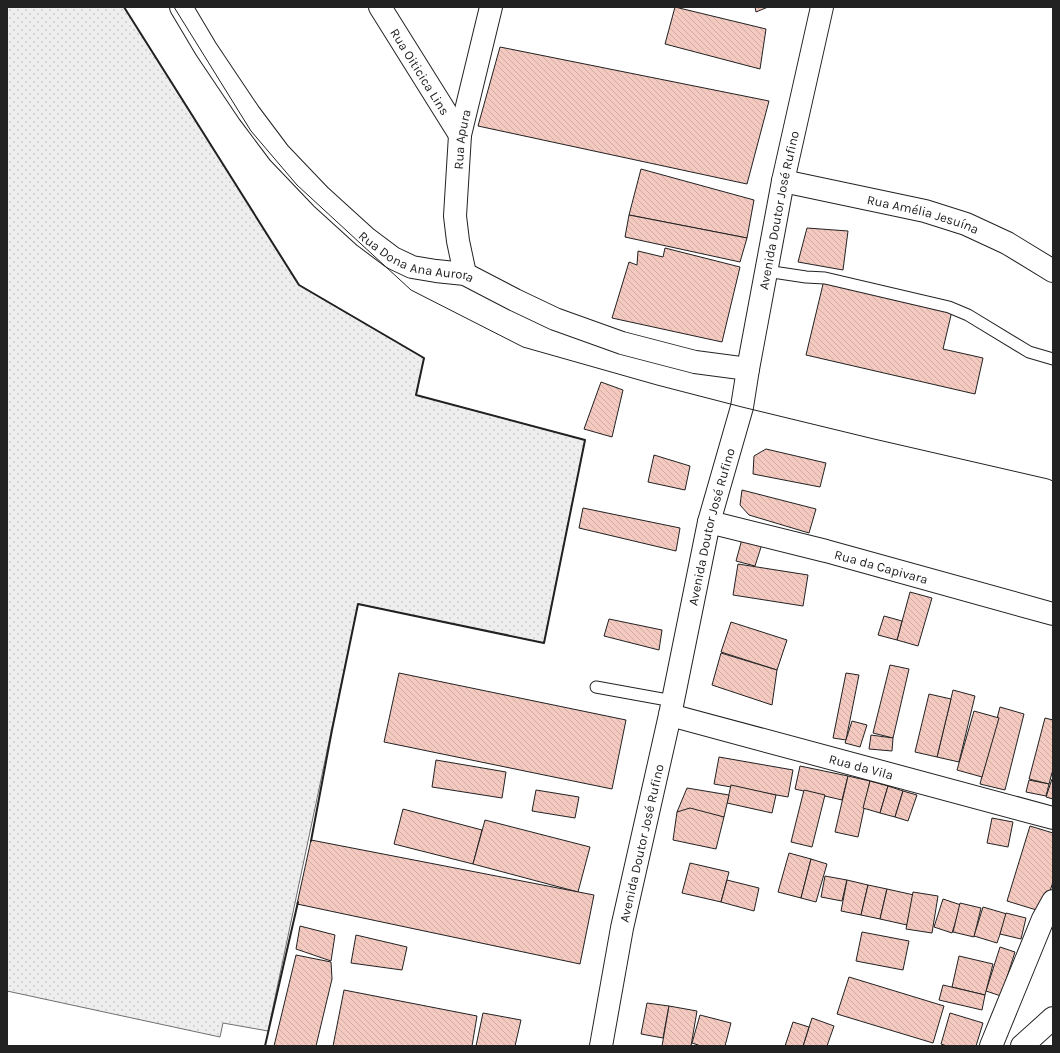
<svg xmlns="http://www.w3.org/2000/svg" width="1060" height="1053" font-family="Karla,sans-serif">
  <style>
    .grass { fill: url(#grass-dots); stroke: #6f6f6f }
    .building { fill: url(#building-back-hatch); stroke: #222 }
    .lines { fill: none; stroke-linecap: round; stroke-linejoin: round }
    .service-casing { stroke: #222; stroke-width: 13 }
    .minor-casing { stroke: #222; stroke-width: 24 }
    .primary-casing { stroke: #222; stroke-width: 24 }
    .service { stroke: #fff; stroke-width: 11 }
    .minor { stroke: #fff; stroke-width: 22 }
    .primary { stroke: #fff; stroke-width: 22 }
    .tram { stroke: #222; stroke-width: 1 }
    .wall { stroke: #222; stroke-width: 2 }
    .labels { text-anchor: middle; stroke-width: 3; stroke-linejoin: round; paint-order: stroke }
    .street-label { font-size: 13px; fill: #222; stroke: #fff }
  </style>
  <defs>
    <pattern id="grass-dots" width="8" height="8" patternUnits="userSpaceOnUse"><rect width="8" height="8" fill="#eee"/><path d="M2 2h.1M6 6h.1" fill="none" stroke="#ccc" stroke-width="1.8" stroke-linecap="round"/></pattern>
    <pattern id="building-back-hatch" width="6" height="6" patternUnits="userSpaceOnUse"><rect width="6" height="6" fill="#f3c9c0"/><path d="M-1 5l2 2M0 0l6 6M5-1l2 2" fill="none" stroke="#d0aca5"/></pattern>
  </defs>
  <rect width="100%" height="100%" fill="#fff"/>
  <path class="grass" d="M7 7H124L299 285 424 358 416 395 585 440 544 643 358 604 268 1031 223 1023 220 1037 7 991Z"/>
  <g class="building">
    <path d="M675 7 766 29 760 69 665 44Z"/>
    <path d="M755 7H768L756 12Z"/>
    <path d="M500 47 769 101 747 184 478 126Z"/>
    <path d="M641 169 754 200 747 238 629 215Z"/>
    <path d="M629 215 747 238 740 262 625 237Z"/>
    <path d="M807 228 848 231 843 270 798 262Z"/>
    <path d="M665 248 740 267 722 342 612 318 629 262 637 265 638 251 663 257Z"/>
    <path d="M824 280 952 311 943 349 983 358 975 394 806 355Z"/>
    <path d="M601 382 623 390 612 437 584 429Z"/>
    <path d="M766 449 826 463 820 487 753 474 754 456Z"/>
    <path d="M654 455 690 466 685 490 648 482Z"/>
    <path d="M742 490 816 509 809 533 749 515 740 505Z"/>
    <path d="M583 508 680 528 676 551 579 528Z"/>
    <path d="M742 539 762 544 755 566 736 561Z"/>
    <path d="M738 564 808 575 803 606 733 595Z"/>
    <path d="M910 592 932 598 918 646 897 640Z"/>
    <path d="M884 616 902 621 897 640 878 635Z"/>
    <path d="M609 619 662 630 659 650 604 636Z"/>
    <path d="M731 622 787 640 777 670 721 652Z"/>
    <path d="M721 653 777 670 772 705 712 685Z"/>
    <path d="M890 665 909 669 893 738 873 733Z"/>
    <path d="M399 673 626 720 612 789 384 742Z"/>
    <path d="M846 673 859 675 846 740 833 738Z"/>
    <path d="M953 690 975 696 959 762 937 757Z"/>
    <path d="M929 694 951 699 937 757 915 752Z"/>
    <path d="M1000 707 1024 714 1005 790 980 784Z"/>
    <path d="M974 711 999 718 982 777 957 770Z"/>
    <path d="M1045 718 1053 720V769L1049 784 1029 779Z"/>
    <path d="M852 721 867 725 860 747 845 743Z"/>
    <path d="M871 735 893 738 892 751 869 749Z"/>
    <path d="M719 757 793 770 788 797 714 784Z"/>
    <path d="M436 760 506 772 502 798 432 787Z"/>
    <path d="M800 766 848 776 842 800 795 789Z"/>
    <path d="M848 776 870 781 858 837 835 832Z"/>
    <path d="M1052 779H1053V799L1046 797Z"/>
    <path d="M1029 780 1049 784 1046 796 1026 792Z"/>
    <path d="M870 781 888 786 880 813 863 808Z"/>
    <path d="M731 785 776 795 772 813 727 803Z"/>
    <path d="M888 786 903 791 895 817 880 813Z"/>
    <path d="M687 788 729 795 724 817 677 812Z"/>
    <path d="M536 790 579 797 575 818 532 811Z"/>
    <path d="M804 790 825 795 812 847 791 842Z"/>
    <path d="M903 791 917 795 908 821 895 817Z"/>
    <path d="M690 808 724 817 716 849 673 840 677 812Z"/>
    <path d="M403 809 482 830 473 864 394 844Z"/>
    <path d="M992 818 1013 822 1008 847 987 843Z"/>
    <path d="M485 820 590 847 578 892 473 864Z"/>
    <path d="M1030 826 1053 833V882L1043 912 1007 901Z"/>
    <path d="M311 840 594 895 580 964 297 904Z"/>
    <path d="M789 853 811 859 801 898 778 892Z"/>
    <path d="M811 859 827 864 816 902 801 898Z"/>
    <path d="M690 863 729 872 721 902 682 893Z"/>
    <path d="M825 876 847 880 842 901 821 897Z"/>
    <path d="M727 880 759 888 754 911 721 902Z"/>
    <path d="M847 880 868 885 861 915 841 911Z"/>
    <path d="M868 885 887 889 880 919 861 915Z"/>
    <path d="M887 889 914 895 907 925 880 919Z"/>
    <path d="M913 892 938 896 932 933 906 929Z"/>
    <path d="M943 899 961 905 952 933 934 927Z"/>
    <path d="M960 903 981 908 974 937 953 932Z"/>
    <path d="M983 907 1007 914 997 943 974 936Z"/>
    <path d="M1006 913 1026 918 1021 939 1000 934Z"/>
    <path d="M300 926 335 935 331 961 296 949Z"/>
    <path d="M862 932 909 941 903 970 856 961Z"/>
    <path d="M356 935 407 947 402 970 351 963Z"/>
    <path d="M1000 947 1015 952 1001 996 986 991Z"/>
    <path d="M296 955 331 962 332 979 316 1046H274Z"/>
    <path d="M959 956 993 964 985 995 952 987Z"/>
    <path d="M849 977 944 1006 933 1043 837 1014Z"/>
    <path d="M943 985 985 995 982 1010 939 1000Z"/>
    <path d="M344 990 477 1016 472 1046H333Z"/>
    <path d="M647 1003 669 1006 663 1038 641 1034Z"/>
    <path d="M669 1006 697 1011 691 1046H662Z"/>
    <path d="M483 1013 521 1020 515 1046H476Z"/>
    <path d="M950 1013 983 1023 976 1046H947L941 1044Z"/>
    <path d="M700 1015 731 1023 725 1046H701L692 1043Z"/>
    <path d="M812 1018 834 1026 827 1046H803Z"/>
    <path d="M793 1022 809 1027 803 1046H785Z"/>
  </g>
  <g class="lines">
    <g class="service-casing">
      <g id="service">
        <path d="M766 271 806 277 825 278 949 307 968 315 1029 352 1053 359"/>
        <path d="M596 687 673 701"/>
      </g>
    </g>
    <g class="minor-casing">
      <g id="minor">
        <path id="s1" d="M181 7 206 49 249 113 279 153 321 197 365 237 393 258 412 267 436 271 465 274 515 300 555 319 622 343 695 362 748 369"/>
        <path id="s2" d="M380 7 460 135"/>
        <path id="s3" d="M783 181 925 211 966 224 1007 243 1053 271"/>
        <path id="s4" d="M465 274 458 241 455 216 460 135 491 7"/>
        <path id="s5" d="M709 522 826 551 1053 614"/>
        <path id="s6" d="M670 715 1053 818"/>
        <path d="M991 1046 1043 919 1053 901"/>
        <path d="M1022 1046 1053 1018"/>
      </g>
    </g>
    <g class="primary-casing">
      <g id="primary">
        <path id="s7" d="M601 1046 622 928 670 715 709 522 742 407 748 369 783 181 822 7"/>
      </g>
    </g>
    <use href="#service" class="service"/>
    <use href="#minor" class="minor"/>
    <use href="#primary" class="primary"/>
    <path class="tram" d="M174 7 251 131 297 185 411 290 523 347 657 385 742 407 874 439 1048 479 1053 481"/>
    <g class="wall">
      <path d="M124 7 299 285 424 358 416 395 585 440 544 643 358 604 332 730 311 841"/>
      <path d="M265 1046 298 902"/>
    </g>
  </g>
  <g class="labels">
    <g class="street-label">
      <text dy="5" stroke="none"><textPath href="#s2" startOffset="76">Rua Oiticica Lins</textPath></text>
      <text dy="5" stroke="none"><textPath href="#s4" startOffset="136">Rua Apura</textPath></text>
      <text dy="5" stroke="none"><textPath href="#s7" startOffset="855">Avenida Doutor José Rufino</textPath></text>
      <text dy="5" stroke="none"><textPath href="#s3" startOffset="144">Rua Amélia Jesuína</textPath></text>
      <text dy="5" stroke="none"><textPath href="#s1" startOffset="353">Rua Dona Ana Aurora</textPath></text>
      <text dy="5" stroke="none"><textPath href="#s7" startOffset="531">Avenida Doutor José Rufino</textPath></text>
      <text dy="5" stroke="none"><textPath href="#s5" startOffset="178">Rua da Capivara</textPath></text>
      <text dy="5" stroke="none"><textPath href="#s6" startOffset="198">Rua da Vila</textPath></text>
      <text dy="5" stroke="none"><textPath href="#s7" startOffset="207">Avenida Doutor José Rufino</textPath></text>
    </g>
  </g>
  <rect width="1060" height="1053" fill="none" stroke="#222222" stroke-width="16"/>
</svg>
